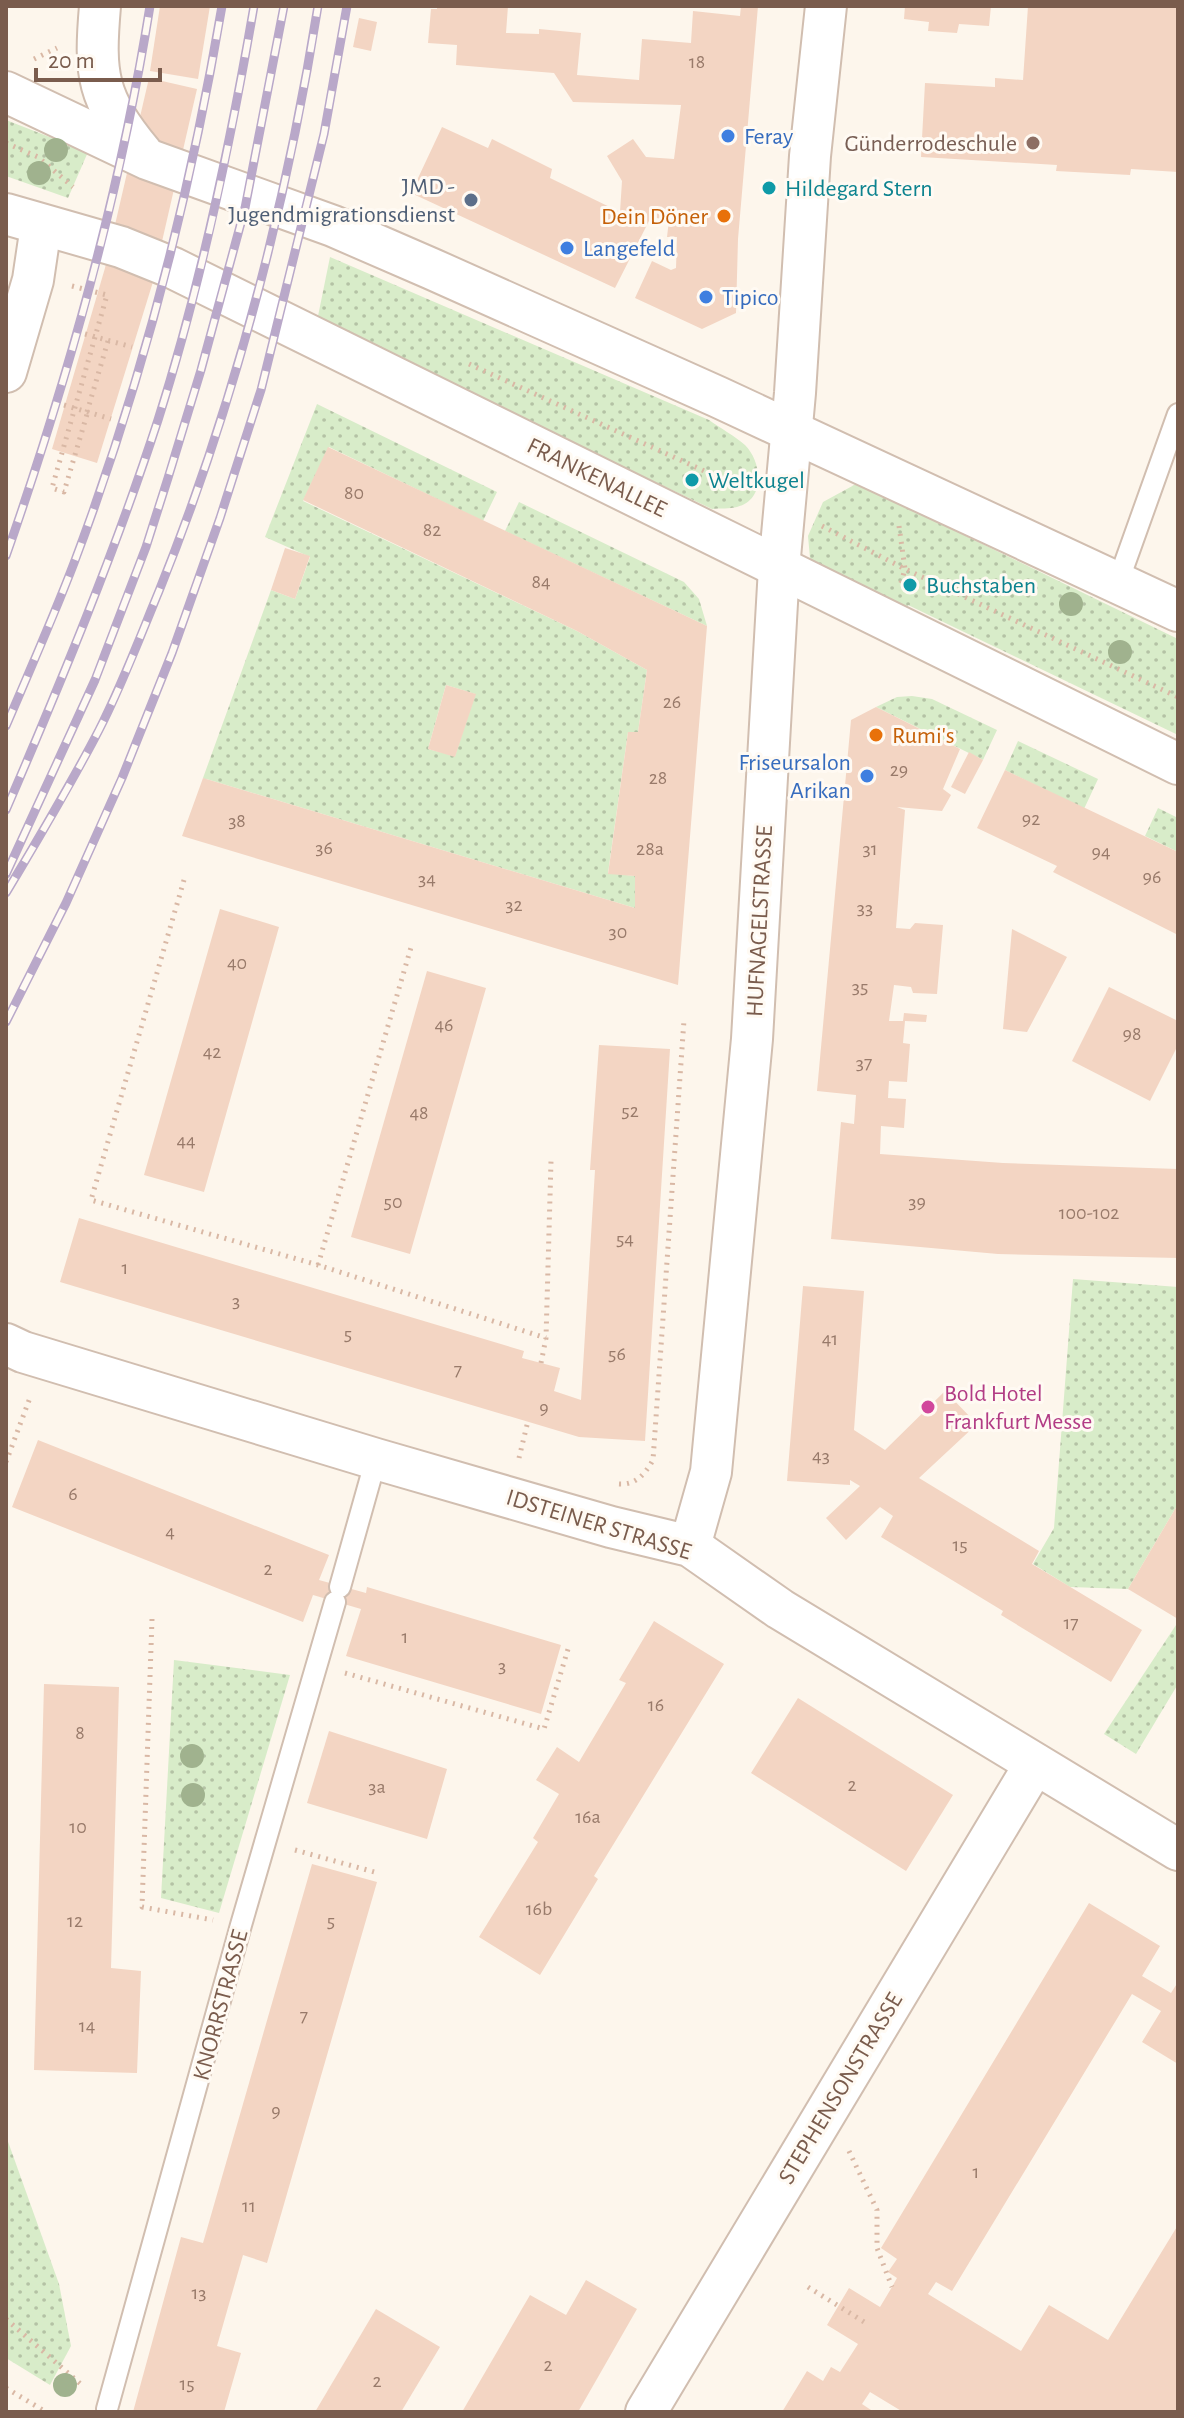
<svg xmlns="http://www.w3.org/2000/svg" width="1184" height="2418" font-family="'Alegreya Sans',sans-serif">
  <style>
    .green { fill: url(#green-dots); fill-rule: evenodd }
    .building { fill: #f3d5c3 }
    .lines { fill: none; stroke-linecap: round; stroke-linejoin: round }
    .service-casing { stroke: #d1beb0; stroke-width: 24 }
    .minor-casing { stroke: #d1beb0; stroke-width: 44 }
    .path { stroke: #d9b8a5; stroke-width: 5; stroke-dasharray: 2 6; stroke-linecap: butt }
    .service { stroke: #fff; stroke-width: 20 }
    .minor { stroke: #fff; stroke-width: 40 }
    .rail-casing { stroke: #b9a8c9; stroke-width: 9 }
    .rail { stroke: #fffaf3; stroke-width: 6; stroke-dasharray: 18; stroke-linecap: butt }
    .tree { fill: #a0b28e }
    .shop-dot { fill: #3f7fe0; stroke: #fffaf3; stroke-width: 3 }
    .education-dot { fill: #8d6e63; stroke: #fffaf3; stroke-width: 3 }
    .culture-dot { fill: #0f9aa8; stroke: #fffaf3; stroke-width: 3 }
    .service-dot { fill: #5c6f8a; stroke: #fffaf3; stroke-width: 3 }
    .food-dot { fill: #e8710a; stroke: #fffaf3; stroke-width: 3 }
    .hotel-dot { fill: #d1479c; stroke: #fffaf3; stroke-width: 3 }
    .labels { text-anchor: middle; stroke-width: 6; stroke-linejoin: round; paint-order: stroke }
    .number-label { font-size: 20px; fill: #987a6a }
    .shop-label { font-size: 24px; fill: #366cbe; stroke: #fffaf3; text-anchor: start }
    .education-label { font-size: 24px; fill: #785e54; stroke: #fffaf3; text-anchor: end }
    .service-label { font-size: 24px; fill: #4e5e75; stroke: #fffaf3; text-anchor: end }
    .culture-label { font-size: 24px; fill: #0d838f; stroke: #fffaf3; text-anchor: start }
    .food-label { font-size: 24px; fill: #c56008; stroke: #fffaf3; text-anchor: end }
    .street-label { font-size: 24px; fill: #7a5c4d; stroke: #fffaf3 }
    .hotel-label { font-size: 24px; fill: #b23c85; stroke: #fffaf3; text-anchor: start }
  </style>
  <defs>
    <pattern id="green-dots" width="8" height="8" patternUnits="userSpaceOnUse" patternTransform="scale(2)"><rect width="8" height="8" fill="#d8ecc9"/><path d="M2 2h.1M6 6h.1" fill="none" stroke="#b4c2a5" stroke-width="1.8" stroke-linecap="round"/></pattern>
  </defs>
  <rect width="100%" height="100%" fill="#fdf6ec"/>
  <g class="green">
    <path d="M6 120 88 152 68 198 6 176Z"/>
    <path d="M330 257 709 420C720 428 735 436 745 445 762 462 766 500 737 507 730 509 720 508 712 509L317 321Z"/>
    <path d="M317 404 497 492 483 521 329 447 303 501 577 631 647 670 638 732H628L608 873 635 876V908L203 778 271 590 295 599 310 557 265 537ZM446 685 475 694 455 756 428 749Z"/>
    <path d="M885 482 942 509 939 523 1178 639V735L908 605 900 620 825 585 810 558 808 536 823 502 856 484Z"/>
    <path d="M519 502 684 582 699 599 707 626 505 531Z"/>
    <path d="M912 696 932 699 997 730 983 760 876 707 897 697Z"/>
    <path d="M1018 741 1098 779 1084 809 1005 770Z"/>
    <path d="M1158 808 1178 818V852L1145 836Z"/>
    <path d="M1073 1279 1178 1287V1504L1128 1589 1070 1587 1033 1564 1054 1528Z"/>
    <path d="M1178 1622V1684L1136 1754 1104 1734Z"/>
    <path d="M174 1660 290 1675 219 1913 161 1898Z"/>
    <path d="M6 2136 59 2284 71 2346 50 2385 6 2358Z"/>
  </g>
  <g class="building">
    <path d="M160 6H210L198 79 150 71Z"/>
    <path d="M437 6H508L506 33 539 34V29L581 33 577 75 639 80 642 39 691 43 693 11 740 16 741 6H758L738 239 736 313 702 329 635 298 652 261 671 270 676 268 677 237H667L669 220 651 217 615 288 411 193 442 127 488 148 492 139 552 169 550 178 620 212 622 181 607 156 633 139 646 157 674 159 681 105 573 102 554 73 456 65 457 45 428 43 431 9H437Z"/>
    <path d="M905 6H991L989 26 959 24 957 33 928 31 929 22 904 19Z"/>
    <path d="M1028 6H1178V172L1131 169 1130 175 1056 171 1057 165 921 157 925 83 995 87V78L1023 80Z"/>
    <path d="M359 18 377 22 371 51 353 47Z"/>
    <path d="M149 78 197 89 152 285 97 463 52 449 105 268Z"/>
    <path d="M328 447 707 626 678 985 182 836 203 778 635 908V876L608 874 628 732H638L647 670 577 631 303 500Z"/>
    <path d="M285 548 310 556 295 599 271 590Z"/>
    <path d="M446 685 476 694 455 757 428 749Z"/>
    <path d="M876 707 960 749 943 789 951 795 942 811 897 807 905 810 896 928 910 929 915 923 943 925 937 994 913 993 911 987 894 985 889 1021H903L904 1013 927 1015 926 1022 905 1021 903 1043 910 1044 907 1082 889 1081 888 1098 906 1099 904 1128 881 1126 880 1154 1003 1163 1178 1169V1258L998 1254 831 1239 841 1122 854 1124 856 1095 817 1091 851 720Z"/>
    <path d="M969 752 983 760 965 794 951 787Z"/>
    <path d="M1005 770 1178 852V935L1053 872 1057 866 977 828Z"/>
    <path d="M220 909 279 927 204 1192 144 1175Z"/>
    <path d="M1012 929 1067 957 1027 1032 1003 1029Z"/>
    <path d="M427 971 486 988 410 1254 351 1237Z"/>
    <path d="M1109 987 1178 1021V1045L1150 1101 1072 1061Z"/>
    <path d="M599 1045 670 1049 645 1441 579 1437 60 1282 79 1218 524 1351 522 1358 560 1368 554 1391 581 1400 595 1170H590Z"/>
    <path d="M803 1286 864 1291 854 1430 885 1450 945 1391 977 1424 919 1478 1039 1551 1032 1564 1142 1630 1111 1682 1001 1615 1003 1611 881 1537 893 1516 880 1507 846 1540 826 1518 860 1486 850 1480V1485L787 1481Z"/>
    <path d="M38 1440 329 1555 319 1580 366 1593 367 1587 561 1645 541 1714 346 1656 361 1609 313 1595 303 1622 12 1507Z"/>
    <path d="M1178 1504V1619L1128 1589Z"/>
    <path d="M654 1621 724 1664 594 1876 598 1879 540 1975 479 1937 538 1842 533 1838 559 1794 536 1780 557 1747 579 1762 626 1683 619 1680Z"/>
    <path d="M44 1684 119 1687 111 1968 141 1971 137 2073 34 2070Z"/>
    <path d="M798 1698 953 1795 906 1871 751 1773Z"/>
    <path d="M329 1731 447 1769 427 1839 307 1803Z"/>
    <path d="M312 1864 377 1882 267 2263 243 2255 217 2346 241 2353 224 2412H133L181 2237 203 2243Z"/>
    <path d="M1089 1903 1160 1946 1142 1976 1171 1993 1178 1982V2064L1142 2042 1161 2011 1132 1994 952 2291 936 2282 928 2294 1021 2351 1049 2305 1108 2340 1178 2225V2412H903L870 2392 862 2404 874 2412H782L807 2371 823 2381 831 2367 840 2372 858 2344 827 2325 849 2288 880 2307 892 2287 897 2278 888 2272 897 2259 881 2248Z"/>
    <path d="M586 2280 637 2309 578 2412H462L530 2295 566 2315Z"/>
    <path d="M376 2309 440 2347 401 2412H315Z"/>
  </g>
  <g class="lines">
    <g class="service-casing">
      <g id="service">
        <path d="M1118 582 1178 414"/>
        <path d="M340 1587 376 1459"/>
        <path d="M107 2409 241 1925 335 1602"/>
      </g>
    </g>
    <g class="minor-casing">
      <g id="minor">
        <path d="M100 6C94 76 97 98 142 153"/>
        <path d="M6 92 147 159 333 226 432 269 718 397 1178 611"/>
        <path d="M6 214 121 247 173 268 1178 764"/>
        <path d="M6 372 33 280 41 226"/>
        <path d="M6 1344 23 1352 376 1459 611 1527 690 1546 780 1609 1178 1850"/>
        <path d="M690 1546 711 1472 752 1039 779 568 795 393 810 156 826 6"/>
        <path d="M646 2412 1035 1764"/>
      </g>
    </g>
    <g class="path">
      <path d="M34 59 57 48"/>
      <path d="M6 143 38 157 73 187"/>
      <path d="M72 286 107 295 52 488 64 492 88 411"/>
      <path d="M85 334 132 347"/>
      <path d="M469 364 744 489"/>
      <path d="M64 405 111 419"/>
      <path d="M87 412 108 341"/>
      <path d="M822 526 905 569 1178 697"/>
      <path d="M899 526 905 569 901 583"/>
      <path d="M184 880 91 1200 318 1265 546 1338"/>
      <path d="M318 1265 412 944"/>
      <path d="M541 1363 546 1338 551 1161"/>
      <path d="M519 1458 528 1421"/>
      <path d="M6 1462 31 1395"/>
      <path d="M619 1484C636 1485 645 1474 653 1460L684 1020"/>
      <path d="M152 1619 142 1907 213 1920"/>
      <path d="M345 1673 544 1729 568 1649"/>
      <path d="M295 1850 378 1873"/>
      <path d="M849 2151 877 2210V2248L892 2287"/>
      <path d="M808 2287 869 2325"/>
      <path d="M6 2319 83 2386"/>
      <path d="M6 2388 46 2412"/>
    </g>
    <use href="#service" class="service"/>
    <use href="#minor" class="minor"/>
    <g class="rail-casing">
      <g id="rail">
        <path d="M6 556C69 376 120 194 150 6"/>
        <path d="M6 726C29 672 53 618 74 563 142 383 190 195 222 6"/>
        <path d="M6 810C61 682 115 552 158 420 201 285 230 146 254 6"/>
        <path d="M6 874 95 680 146 547 168 478 201 370 245 208 284 6"/>
        <path d="M6 893C38 839 70 786 99 730 122 685 140 637 159 591 235 403 286 206 318 6"/>
        <path d="M6 1022 66 903 122 778 172 653 220 518 261 390 324 134 347 6"/>
      </g>
    </g>
    <use href="#rail" class="rail"/>
  </g>
  <g class="tree">
    <circle cx="56" cy="150" r="12"/>
    <circle cx="39" cy="173" r="12"/>
    <circle cx="1071" cy="604" r="12"/>
    <circle cx="1120" cy="652" r="12"/>
    <circle cx="192" cy="1756" r="12"/>
    <circle cx="193" cy="1795" r="12"/>
    <circle cx="65" cy="2385" r="12"/>
  </g>
  <g class="shop-dot">
    <circle cx="728" cy="136" r="8"/>
    <circle cx="567" cy="248" r="8"/>
    <circle cx="706" cy="297" r="8"/>
    <circle cx="867" cy="776" r="8"/>
  </g>
  <circle class="education-dot" cx="1033" cy="143" r="8"/>
  <g class="culture-dot">
    <circle cx="769" cy="188" r="8"/>
    <circle cx="692" cy="480" r="8"/>
    <circle cx="910" cy="585" r="8"/>
  </g>
  <circle class="service-dot" cx="471" cy="200" r="8"/>
  <g class="food-dot">
    <circle cx="724" cy="216" r="8"/>
    <circle cx="876" cy="735" r="8"/>
  </g>
  <circle class="hotel-dot" cx="928" cy="1407" r="8"/>
  <g class="labels">
    <g class="number-label">
      <text x="697" y="68">18</text>
      <text x="354" y="499">80</text>
      <text x="432" y="536">82</text>
      <text x="541" y="588">84</text>
      <text x="672" y="708">26</text>
      <text x="899" y="776">29</text>
      <text x="658" y="784">28</text>
      <text x="1031" y="825">92</text>
      <text x="237" y="827">38</text>
      <text x="324" y="854">36</text>
      <text x="650" y="855">28a</text>
      <text x="870" y="855">31</text>
      <text x="1101" y="858">94</text>
      <text x="1152" y="883">96</text>
      <text x="427" y="885">34</text>
      <text x="514" y="911">32</text>
      <text x="865" y="914">33</text>
      <text x="618" y="938">30</text>
      <text x="237" y="969">40</text>
      <text x="860" y="993">35</text>
      <text x="444" y="1031">46</text>
      <text x="1132" y="1040">98</text>
      <text x="212" y="1058">42</text>
      <text x="864" y="1069">37</text>
      <text x="630" y="1117">52</text>
      <text x="419" y="1119">48</text>
      <text x="186" y="1147">44</text>
      <text x="393" y="1208">50</text>
      <text x="917" y="1208">39</text>
      <text x="1089" y="1219">100-102</text>
      <text x="625" y="1245">54</text>
      <text x="125" y="1274">1</text>
      <text x="236" y="1307">3</text>
      <text x="348" y="1340">5</text>
      <text x="830" y="1345">41</text>
      <text x="617" y="1360">56</text>
      <text x="458" y="1376">7</text>
      <text x="544" y="1414">9</text>
      <text x="821" y="1462">43</text>
      <text x="73" y="1500">6</text>
      <text x="170" y="1538">4</text>
      <text x="960" y="1551">15</text>
      <text x="268" y="1575">2</text>
      <text x="1071" y="1629">17</text>
      <text x="405" y="1643">1</text>
      <text x="502" y="1672">3</text>
      <text x="656" y="1711">16</text>
      <text x="80" y="1739">8</text>
      <text x="852" y="1791">2</text>
      <text x="377" y="1793">3a</text>
      <text x="588" y="1823">16a</text>
      <text x="78" y="1833">10</text>
      <text x="539" y="1915">16b</text>
      <text x="75" y="1927">12</text>
      <text x="331" y="1927">5</text>
      <text x="304" y="2022">7</text>
      <text x="87" y="2032">14</text>
      <text x="276" y="2117">9</text>
      <text x="976" y="2178">1</text>
      <text x="249" y="2212">11</text>
      <text x="199" y="2299">13</text>
      <text x="548" y="2371">2</text>
      <text x="377" y="2387">2</text>
      <text x="187" y="2390">15</text>
    </g>
    <g class="shop-label">
      <text x="744" y="144">Feray</text>
      <text x="583" y="256">Langefeld</text>
      <text x="722" y="305">Tipico</text>
      <text x="851" y="770" text-anchor="end">Friseursalon<tspan x="851" dy="28">Arikan</tspan></text>
    </g>
    <g class="education-label">
      <text x="1017" y="151">Günderrodeschule</text>
    </g>
    <g class="service-label">
      <text x="455" y="194">JMD -<tspan x="455" dy="28">Jugendmigrationsdienst</tspan></text>
    </g>
    <g class="culture-label">
      <text x="785" y="196">Hildegard Stern</text>
      <text x="708" y="488">Weltkugel</text>
      <text x="926" y="593">Buchstaben</text>
    </g>
    <g class="food-label">
      <text x="708" y="224">Dein Döner</text>
      <text x="892" y="743" text-anchor="start">Rumi's</text>
    </g>
    <g class="street-label">
      <text transform="translate(597 477) rotate(26)" y="8">FRANKENALLEE</text>
      <text transform="translate(759 921) rotate(-87)" y="8">HUFNAGELSTRASSE</text>
      <text transform="translate(599 1524) rotate(17)" y="8">IDSTEINER STRASSE</text>
      <text transform="translate(220 2005) rotate(-75)" y="8">KNORRSTRASSE</text>
      <text transform="translate(840 2088) rotate(-59)" y="8">STEPHENSONSTRASSE</text>
    </g>
    <g class="hotel-label">
      <text x="944" y="1401">Bold Hotel<tspan x="944" dy="28">Frankfurt Messe</tspan></text>
    </g>
  </g>
  <rect width="1184" height="2418" fill="none" stroke="#7a5c4d" stroke-width="16"/>
  <path d="M36 68v12h124v-12" fill="none" stroke="#7a5c4d" stroke-width="4"/>
  <text x="48" y="68" font-size="24" fill="#7a5c4d" stroke="#fffaf3" stroke-width="6" paint-order="stroke">20 m</text>
</svg>
